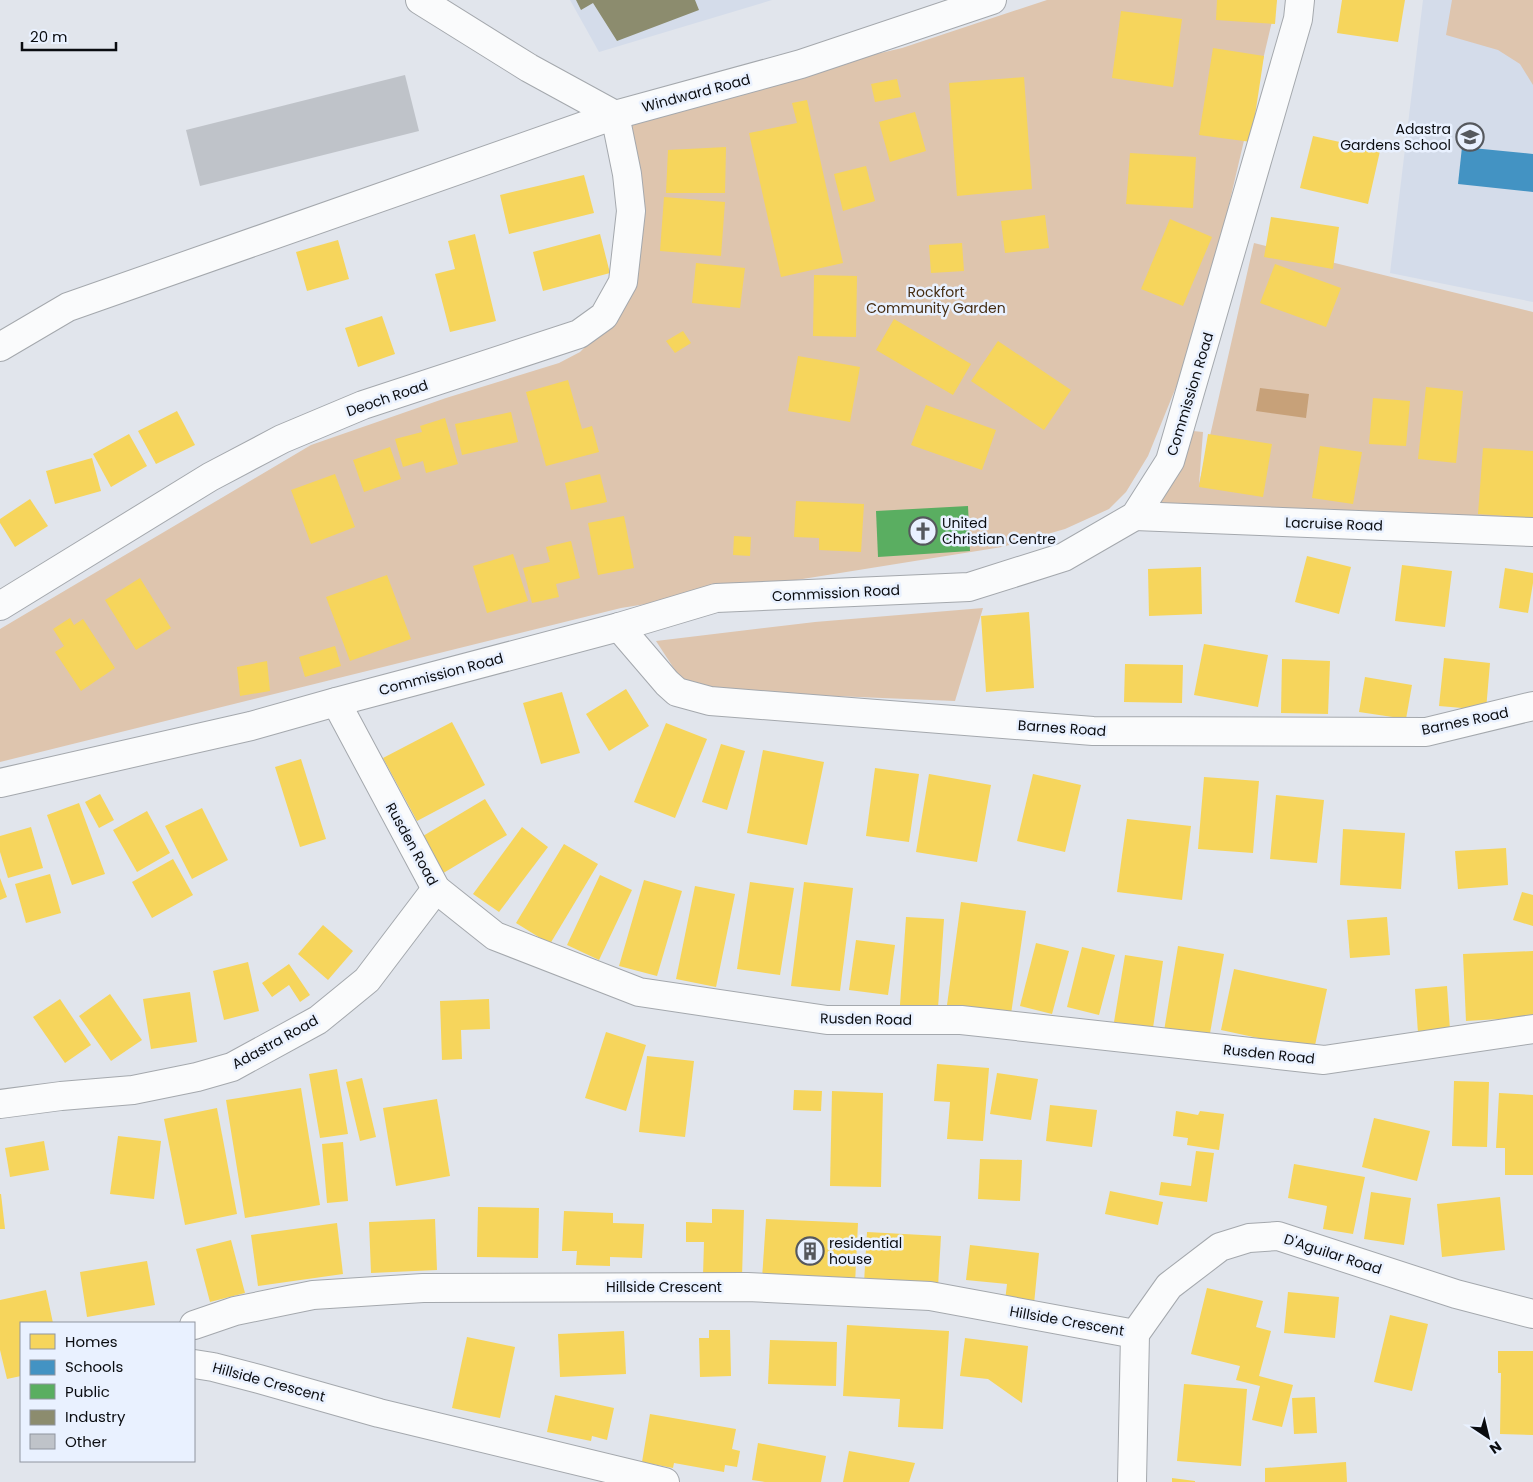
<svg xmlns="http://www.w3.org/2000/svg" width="1533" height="1482" font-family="Poppins,sans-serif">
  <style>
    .built { fill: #d4dcea }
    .green { fill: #dec5ae }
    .water { fill: #c7a179 }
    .homes { fill: #f6d55c }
    .schools { fill: #4393c3 }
    .public { fill: #5aae61 }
    .industry { fill: #8c8c6e }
    .building { fill: #bfc3c9 }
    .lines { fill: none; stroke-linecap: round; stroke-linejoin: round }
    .street-casing { stroke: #a4a8ad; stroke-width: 30 }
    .secondary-casing { stroke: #a4a8ad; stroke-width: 30 }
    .street { stroke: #fafbfc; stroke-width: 28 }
    .secondary { stroke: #fafbfc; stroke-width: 28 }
    .labels { text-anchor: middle; stroke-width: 5; stroke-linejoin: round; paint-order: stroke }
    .street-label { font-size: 14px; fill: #0a0c10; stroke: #e9f1ff }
    .poi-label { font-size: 14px; fill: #0a0c10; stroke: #e9f1ff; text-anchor: start }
    .park-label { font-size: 14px; fill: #452d13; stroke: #e9f1ff }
  </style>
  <rect width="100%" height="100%" fill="#e1e5ec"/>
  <g class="built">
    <path d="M570 0H772L599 52Z"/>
    <path d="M1423 0H1533V302L1390 273Z"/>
  </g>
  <g class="green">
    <path d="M1047 0H1277L1200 328 1148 456 1126 492 1109 509 1065 529 1002 547 621 608 0 762V629L311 445 446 398 559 363 580 352 610 322 630 285 615 115 902 48Z"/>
    <path d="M1452 0H1533V85L1520 64 1498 50 1446 35Z"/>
    <path d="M1254 243 1533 312V518L1139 514 1183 430 1203 432 1199 484Z"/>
    <path d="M983 608 955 701 688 690 656 641 815 622Z"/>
  </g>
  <path class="water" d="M1260 388 1309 394 1306 418 1256 411Z"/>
  <g class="homes">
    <path d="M1217 0H1277L1275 24 1216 20Z"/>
    <path d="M1342 0H1405L1398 42 1337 33Z"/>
    <path d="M1121 11 1182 19 1173 87 1112 78Z"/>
    <path d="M1213 48 1264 56 1251 142 1199 135Z"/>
    <path d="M1024 77 1032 189 957 196 949 83Z"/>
    <path d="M897 79 901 97 875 102 871 84Z"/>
    <path d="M807 100 843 263 781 277 749 133 797 123 792 103Z"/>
    <path d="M915 112 926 151 890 162 879 122Z"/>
    <path d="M1313 136 1380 151 1368 204 1300 188Z"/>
    <path d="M726 147 725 193H666L668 150Z"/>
    <path d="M1130 153 1196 157 1193 208 1126 204Z"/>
    <path d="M866 166 875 201 843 211 834 174Z"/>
    <path d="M584 175 594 213 509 234 500 195Z"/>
    <path d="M664 197 725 202 721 256 660 251Z"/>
    <path d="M1045 215 1049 248 1005 253 1001 221Z"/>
    <path d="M1271 217 1339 227 1333 269 1264 257Z"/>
    <path d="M1170 219 1212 237 1183 306 1141 289Z"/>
    <path d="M475 234 496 321 450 332 435 274 455 269 448 241Z"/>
    <path d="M600 234 610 273 543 291 533 252Z"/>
    <path d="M338 240 349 279 307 291 296 252Z"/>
    <path d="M962 243 964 271 931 273 929 245Z"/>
    <path d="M696 263 745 268 740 308 692 303Z"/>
    <path d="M1275 264 1341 288 1326 327 1260 303Z"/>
    <path d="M814 275 857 276 856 337 813 336Z"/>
    <path d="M382 316 395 354 358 367 345 328Z"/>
    <path d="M894 319 971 364 953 395 876 350Z"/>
    <path d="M683 331 691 343 675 353 666 341Z"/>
    <path d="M998 341 1071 390 1044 430 971 381Z"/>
    <path d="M798 356 860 367 850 422 788 411Z"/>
    <path d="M568 380 582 429 592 426 599 452 546 466 526 392Z"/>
    <path d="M1426 387 1463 391 1456 463 1418 459Z"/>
    <path d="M1373 398 1410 401 1406 446 1369 444Z"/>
    <path d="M926 405 996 430 982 470 911 445Z"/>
    <path d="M177 411 195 445 156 464 138 431Z"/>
    <path d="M511 412 518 442 462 455 455 424Z"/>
    <path d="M445 418 458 464 426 473 423 461 403 467 395 439 422 432 420 426Z"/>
    <path d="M129 434 147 466 111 487 93 454Z"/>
    <path d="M1208 434 1272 444 1263 497 1199 487Z"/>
    <path d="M1320 446 1362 452 1353 504 1312 498Z"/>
    <path d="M390 447 401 479 364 492 353 460Z"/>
    <path d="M1483 448 1533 451V518L1478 514Z"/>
    <path d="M92 458 101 491 55 504 46 471Z"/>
    <path d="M335 474 355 527 311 544 291 490Z"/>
    <path d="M600 474 607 502 571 510 565 483Z"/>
    <path d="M30 499 48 526 15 547 0 523V519Z"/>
    <path d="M796 501 864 504 861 552 819 550V538L794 537Z"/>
    <path d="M624 516 634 568 598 575 588 523Z"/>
    <path d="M734 536 751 537 750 556 733 555Z"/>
    <path d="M571 541 580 578 556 584 559 597 532 603 523 568 550 562 546 547Z"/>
    <path d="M513 554 528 601 487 613 473 566Z"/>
    <path d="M1307 556 1351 567 1339 614 1295 602Z"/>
    <path d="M1402 565 1452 571 1445 627 1395 621Z"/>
    <path d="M1201 567 1202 614 1149 616 1148 569Z"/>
    <path d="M1505 568 1533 573V583L1528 613 1499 608Z"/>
    <path d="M387 575 411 639 350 661 326 597Z"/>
    <path d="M140 578 171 628 136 650 105 600Z"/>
    <path d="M1029 612 1034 688 986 692 981 616Z"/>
    <path d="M70 618 74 625 83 619 115 668 81 691 55 652 64 646 53 629Z"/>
    <path d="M1204 644 1268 655 1258 707 1194 695Z"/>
    <path d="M335 646 341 666 305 677 299 657Z"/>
    <path d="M1444 658 1490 663 1486 710 1439 706Z"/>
    <path d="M1282 659 1330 661 1328 714 1281 713Z"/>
    <path d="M267 661 270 691 240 696 237 667Z"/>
    <path d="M1125 664 1183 665 1182 703 1124 702Z"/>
    <path d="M1365 677 1412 685 1406 719 1359 712Z"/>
    <path d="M626 689 649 726 609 751 586 714Z"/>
    <path d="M562 692 580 753 541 764 523 703Z"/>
    <path d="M452 722 485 785 417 821 383 758Z"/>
    <path d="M666 723 707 739 675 818 634 802Z"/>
    <path d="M721 744 745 751 727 810 702 802Z"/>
    <path d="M763 750 824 762 807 845 747 833Z"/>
    <path d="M301 759 326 839 300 847 275 767Z"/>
    <path d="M875 768 919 774 909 842 866 836Z"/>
    <path d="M929 774 991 785 977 862 916 852Z"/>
    <path d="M1033 774 1081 785 1065 852 1017 841Z"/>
    <path d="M1204 777 1259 781 1253 853 1198 849Z"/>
    <path d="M100 794 114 820 99 828 85 802Z"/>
    <path d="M1276 795 1324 800 1317 863 1270 859Z"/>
    <path d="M485 799 507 835 440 875 418 839Z"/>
    <path d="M79 803 105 874 72 885 47 815Z"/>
    <path d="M202 808 228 860 192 879 165 826Z"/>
    <path d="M147 811 170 853 137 872 113 830Z"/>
    <path d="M1127 819 1191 826 1182 900 1117 892Z"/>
    <path d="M31 827 43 868 8 878 0 852V836Z"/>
    <path d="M522 827 548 847 499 912 473 894Z"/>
    <path d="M1343 829 1405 833 1401 889 1340 885Z"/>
    <path d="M564 844 598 864 550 944 516 923Z"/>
    <path d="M1506 848 1508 885 1458 889 1455 851Z"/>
    <path d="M173 859 193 895 152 918 132 882Z"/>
    <path d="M50 874 61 913 26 923 15 884Z"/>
    <path d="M600 875 632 890 599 960 567 945Z"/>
    <path d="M0 878 7 897 0 900Z"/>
    <path d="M644 880 682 891 657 976 619 966Z"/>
    <path d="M750 882 794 888 780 975 737 969Z"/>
    <path d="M804 882 853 888 840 991 791 986Z"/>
    <path d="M695 886 735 894 716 987 676 979Z"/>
    <path d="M1522 892 1533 895V926L1513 920Z"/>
    <path d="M961 902 1026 911 1011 1014 947 1005Z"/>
    <path d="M906 917 944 919 938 1008 900 1005Z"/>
    <path d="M1387 917 1390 955 1350 958 1347 920Z"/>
    <path d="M323 925 353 951 328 980 298 954Z"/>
    <path d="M856 940 895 945 888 995 849 990Z"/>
    <path d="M1036 943 1069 951 1052 1014 1020 1006Z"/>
    <path d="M1178 946 1224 954 1209 1039 1164 1031Z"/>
    <path d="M1082 947 1115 955 1099 1015 1067 1007Z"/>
    <path d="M1533 951V1017L1466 1021 1463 954Z"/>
    <path d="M1125 955 1163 961 1153 1028 1114 1022Z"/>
    <path d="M248 962 259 1011 224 1020 213 971Z"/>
    <path d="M289 964 310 995 300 1002 289 985 272 997 262 983Z"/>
    <path d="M1234 969 1327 989 1314 1050 1221 1030Z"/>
    <path d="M1447 986 1450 1030 1418 1033 1415 989Z"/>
    <path d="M190 992 197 1042 151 1049 143 999Z"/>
    <path d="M110 994 142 1040 111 1061 79 1016Z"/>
    <path d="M60 999 91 1045 65 1063 33 1017Z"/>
    <path d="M489 999 490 1029 461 1030 462 1059 442 1060 440 1001Z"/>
    <path d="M606 1032 646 1045 626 1111 585 1098Z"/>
    <path d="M647 1056 694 1061 685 1137 639 1132Z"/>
    <path d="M937 1064 989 1068 983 1141 947 1139 950 1102 934 1101Z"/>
    <path d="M337 1069 348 1134 320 1138 309 1074Z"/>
    <path d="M997 1073 1038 1079 1031 1120 990 1114Z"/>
    <path d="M362 1078 376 1137 360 1141 346 1082Z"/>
    <path d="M1454 1081 1489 1082 1487 1147 1452 1146Z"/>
    <path d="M301 1088 320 1205 245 1218 226 1100Z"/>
    <path d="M794 1090 822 1091 821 1111 793 1110Z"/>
    <path d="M832 1091 883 1093 881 1187 830 1186Z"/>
    <path d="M1499 1093 1533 1095V1175H1505V1148H1496Z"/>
    <path d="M437 1099 450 1176 396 1186 383 1108Z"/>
    <path d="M1050 1105 1097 1110 1092 1147 1046 1141Z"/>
    <path d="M217 1108 237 1214 185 1225 164 1119Z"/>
    <path d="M1176 1111 1198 1115 1200 1111 1224 1114 1219 1150 1187 1145 1188 1138 1173 1136Z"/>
    <path d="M1374 1118 1430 1131 1417 1181 1362 1167Z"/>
    <path d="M118 1136 161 1141 154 1199 110 1194Z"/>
    <path d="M44 1141 49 1170 10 1177 5 1148Z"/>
    <path d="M343 1142 348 1201 327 1203 322 1144Z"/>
    <path d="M1196 1151 1214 1153 1207 1202 1159 1195 1161 1182 1191 1186Z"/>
    <path d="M980 1159 1022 1160 1020 1201 978 1199Z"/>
    <path d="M1294 1164 1365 1177 1353 1234 1323 1229 1327 1206 1288 1198Z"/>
    <path d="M1110 1191 1163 1202 1158 1225 1105 1214Z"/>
    <path d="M1371 1192 1411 1198 1404 1245 1364 1239Z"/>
    <path d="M0 1194H1L5 1229H0Z"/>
    <path d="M1500 1197 1505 1250 1442 1257 1437 1204Z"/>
    <path d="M478 1207 539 1208 538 1258 477 1257Z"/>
    <path d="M712 1209 744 1210 742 1277 703 1276 704 1242H686V1222L712 1223Z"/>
    <path d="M564 1211 613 1213V1223L644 1224 642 1258 610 1257V1266L576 1265 577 1251H562Z"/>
    <path d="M435 1219 437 1270 371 1273 369 1222Z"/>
    <path d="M766 1219 858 1223 855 1284 762 1279Z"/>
    <path d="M337 1223 343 1274 258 1286 251 1235Z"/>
    <path d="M867 1232 941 1236 938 1287 864 1283Z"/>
    <path d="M231 1240 245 1293 210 1302 196 1249Z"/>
    <path d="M970 1245 1039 1253 1034 1304 1005 1301 1007 1284 966 1280Z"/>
    <path d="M147 1261 155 1305 87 1317 80 1272Z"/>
    <path d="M1207 1288 1263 1301 1256 1327 1271 1331 1259 1376 1293 1385 1282 1427 1252 1420 1260 1386 1236 1380 1240 1366 1191 1354Z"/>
    <path d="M46 1290 53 1323H21V1376L7 1379 0 1350V1300Z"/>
    <path d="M1288 1292 1339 1297 1335 1338 1284 1333Z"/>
    <path d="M1390 1315 1428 1324 1412 1391 1374 1382Z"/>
    <path d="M847 1325 949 1331 943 1429 898 1427 900 1399 843 1396Z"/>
    <path d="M709 1330H730L731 1376 700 1377 699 1338H709Z"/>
    <path d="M624 1331 626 1374 560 1377 558 1334Z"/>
    <path d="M467 1337 515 1347 500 1418 452 1408Z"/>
    <path d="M965 1338 1028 1346 1022 1403 988 1379 960 1376Z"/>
    <path d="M770 1340 837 1342 836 1386 768 1384Z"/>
    <path d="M1498 1351H1533V1435L1500 1434 1501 1373H1498Z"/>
    <path d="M1184 1384 1247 1389 1241 1466 1177 1461Z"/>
    <path d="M555 1395 614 1408 607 1440 592 1436 591 1441 547 1432Z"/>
    <path d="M1315 1397 1317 1433 1294 1434 1292 1398Z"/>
    <path d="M650 1414 736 1429 732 1449 740 1451 737 1467 725 1465 724 1472 674 1463 673 1468 642 1462Z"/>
    <path d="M758 1443 826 1456 821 1482H765L752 1480Z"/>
    <path d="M849 1451 915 1463 909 1482H843Z"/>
    <path d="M1346 1462 1347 1482H1265V1468Z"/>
    <path d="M1172 1478 1195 1481V1482H1172Z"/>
  </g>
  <path class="schools" d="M1462 147 1533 154V192L1458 184Z"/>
  <path class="public" d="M968 506 970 551 878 557 876 511Z"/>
  <path class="industry" d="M576 0H695L699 10 617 41 593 3 581 10Z"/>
  <path class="building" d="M405 75 419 131 200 186 186 130Z"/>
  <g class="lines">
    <g class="street-casing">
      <g id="street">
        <path d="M0 347 68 307 615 115 627 174 631 211 623 282 604 316 579 334 363 405 282 439 210 477 0 606"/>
        <path d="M1135 516 1533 532"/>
        <path d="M619 627 667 683 677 692 710 701 1093 731 1426 732 1533 706"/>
        <path d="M336 702 436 889 495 936 639 992 827 1020H961L1324 1060 1533 1029"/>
        <path d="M0 783 251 726 336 702 619 627 716 598 969 587 1064 557 1135 516 1170 461 1298 19 1300 0"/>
        <path d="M0 1104 61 1096 133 1090 197 1077 232 1067 318 1020 367 980 436 889"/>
        <path d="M194 1325 235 1311 313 1295 423 1288 747 1287 930 1296 1135 1334"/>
        <path d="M194 1364 213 1367 259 1379 379 1413 665 1482"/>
        <path d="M1132 1482 1135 1334 1169 1286 1220 1247 1249 1238 1278 1236 1456 1294 1533 1314"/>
      </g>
    </g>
    <g class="secondary-casing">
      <path id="secondary" d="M420 0 529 68 615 115 801 64 992 0"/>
    </g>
    <use href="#street" class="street"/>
    <use href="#secondary" class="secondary"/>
  </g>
  <defs>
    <g id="school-ring" transform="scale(1.4375)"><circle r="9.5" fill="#e9f1ff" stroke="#55585d" stroke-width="1.5"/><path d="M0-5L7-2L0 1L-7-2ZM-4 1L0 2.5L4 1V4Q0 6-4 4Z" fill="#55585d"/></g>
    <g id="church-ring" transform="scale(1.4375)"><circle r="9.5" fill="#e9f1ff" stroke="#55585d" stroke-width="1.5"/><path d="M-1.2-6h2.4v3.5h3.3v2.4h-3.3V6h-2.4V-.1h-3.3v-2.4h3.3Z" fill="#55585d"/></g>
    <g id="building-ring" transform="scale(1.4375)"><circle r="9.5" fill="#e9f1ff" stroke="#55585d" stroke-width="1.5"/><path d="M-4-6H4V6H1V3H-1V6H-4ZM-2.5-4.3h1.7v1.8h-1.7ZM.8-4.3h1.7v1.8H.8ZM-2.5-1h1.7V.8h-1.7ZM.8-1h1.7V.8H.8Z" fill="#55585d"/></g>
  </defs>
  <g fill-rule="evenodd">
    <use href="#school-ring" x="1470" y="137"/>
    <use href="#church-ring" x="923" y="531"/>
    <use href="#building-ring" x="810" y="1251"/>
  </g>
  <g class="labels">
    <g class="street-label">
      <text transform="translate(696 93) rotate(-15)" y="5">Windward Road</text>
      <text transform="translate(1190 394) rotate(-73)" y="5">Commission Road</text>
      <text transform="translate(387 398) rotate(-19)" y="5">Deoch Road</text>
      <text transform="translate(1334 524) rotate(2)" y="5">Lacruise Road</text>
      <text transform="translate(836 593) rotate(-3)" y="5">Commission Road</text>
      <text transform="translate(441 674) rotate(-15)" y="5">Commission Road</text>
      <text transform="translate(1465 721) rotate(-12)" y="5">Barnes Road</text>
      <text transform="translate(1062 728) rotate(4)" y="5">Barnes Road</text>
      <text transform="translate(412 844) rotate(61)" y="5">Rusden Road</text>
      <text transform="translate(866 1019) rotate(1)" y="5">Rusden Road</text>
      <text transform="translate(275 1042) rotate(-29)" y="5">Adastra Road</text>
      <text transform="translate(1269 1054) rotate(6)" y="5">Rusden Road</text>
      <text transform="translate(1333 1254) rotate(18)" y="5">D'Aguilar Road</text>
      <text x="664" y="1292">Hillside Crescent</text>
      <text transform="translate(1067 1321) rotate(10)" y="5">Hillside Crescent</text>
      <text transform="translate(269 1382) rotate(15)" y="5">Hillside Crescent</text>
    </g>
    <g class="poi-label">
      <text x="1451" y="134" text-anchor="end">Adastra<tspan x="1451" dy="16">Gardens School</tspan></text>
      <text x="942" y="528">United<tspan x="942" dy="16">Christian Centre</tspan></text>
      <text x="829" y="1248">residential<tspan x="829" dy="16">house</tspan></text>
    </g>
    <g class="park-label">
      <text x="936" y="297">Rockfort<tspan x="936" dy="16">Community Garden</tspan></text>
    </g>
  </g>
  <rect x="20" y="1322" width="175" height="140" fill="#e9f1ff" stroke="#90959f"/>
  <rect x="30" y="1334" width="25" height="15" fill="#f6d55c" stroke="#90959f"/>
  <text x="65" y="1347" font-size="15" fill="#0a0c10">Homes</text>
  <rect x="30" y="1360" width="25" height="15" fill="#4393c3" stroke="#90959f"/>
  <text x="65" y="1372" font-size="15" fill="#0a0c10">Schools</text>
  <rect x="30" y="1384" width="25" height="15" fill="#5aae61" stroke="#90959f"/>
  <text x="65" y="1397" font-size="15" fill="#0a0c10">Public</text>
  <rect x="30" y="1410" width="25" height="15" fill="#8c8c6e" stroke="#90959f"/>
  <text x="65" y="1422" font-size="15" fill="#0a0c10">Industry</text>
  <rect x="30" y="1434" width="25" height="15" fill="#bfc3c9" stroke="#90959f"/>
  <text x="65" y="1447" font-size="15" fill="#0a0c10">Other</text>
  <g transform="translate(1488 1437) rotate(145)" stroke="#e9f1ff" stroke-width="4" paint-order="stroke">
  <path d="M0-4L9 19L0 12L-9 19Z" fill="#0a0c10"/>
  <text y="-8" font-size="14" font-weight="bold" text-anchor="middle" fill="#0a0c10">N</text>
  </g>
  <path d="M22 42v8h94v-8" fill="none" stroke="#0a0c10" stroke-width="2.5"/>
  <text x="30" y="42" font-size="15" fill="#0a0c10" stroke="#e9f1ff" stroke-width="4" paint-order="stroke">20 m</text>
</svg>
